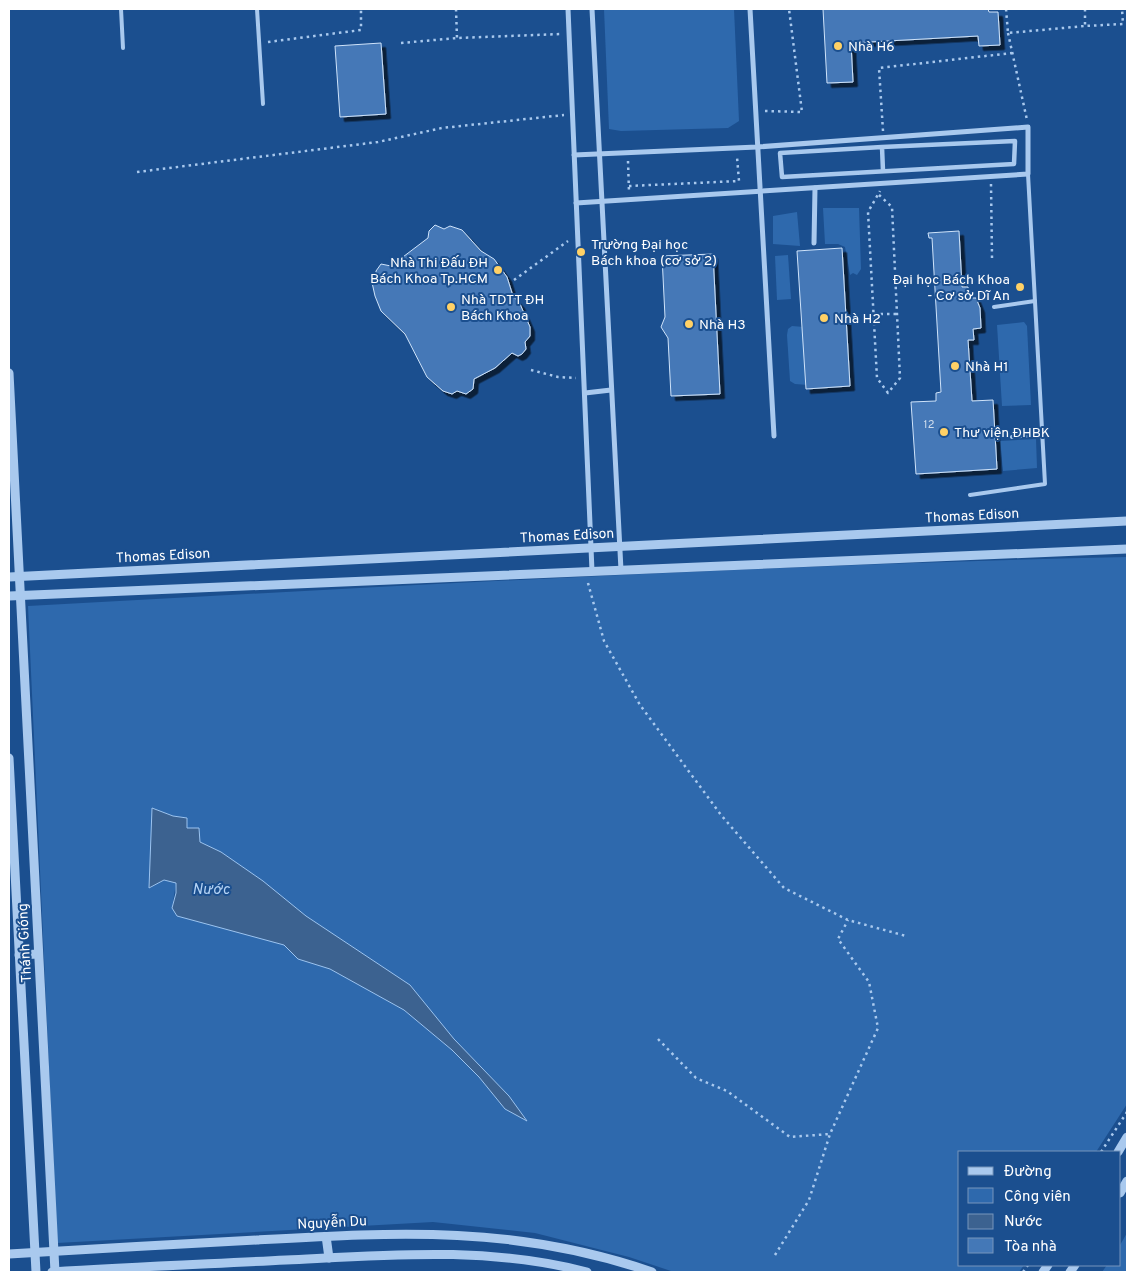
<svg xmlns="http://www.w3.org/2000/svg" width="1136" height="1281" font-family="Overpass,sans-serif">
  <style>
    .green { fill: #2e69ad; fill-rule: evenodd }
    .water { fill: #3c6290; stroke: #9cc4f0 }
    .building { fill: #4478b7; stroke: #cfe3fa; filter: url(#shadow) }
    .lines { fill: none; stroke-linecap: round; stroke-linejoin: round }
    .path { stroke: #a9c9ee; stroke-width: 2.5; stroke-dasharray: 2.5 4; stroke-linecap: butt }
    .service { stroke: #a9c9ee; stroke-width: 4 }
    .pedestrian { stroke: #a9c9ee; stroke-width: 4.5 }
    .minor { stroke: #a9c9ee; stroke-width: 5 }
    .tertiary { stroke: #a9c9ee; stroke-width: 9 }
    .poi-dot { fill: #ffd166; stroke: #1b4f8f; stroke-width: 2 }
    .labels { text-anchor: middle; stroke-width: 4; stroke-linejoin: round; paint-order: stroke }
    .number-label { font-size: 11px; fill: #d0dded }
    .poi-label { font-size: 14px; fill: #fff; stroke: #1b4f8f; text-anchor: start }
    .street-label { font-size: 14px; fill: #fff; stroke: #1b4f8f }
    .water-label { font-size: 15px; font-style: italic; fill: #b5d3f5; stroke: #1b4f8f }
  </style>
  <defs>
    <filter id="shadow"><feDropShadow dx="4.5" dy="4.5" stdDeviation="0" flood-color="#0009"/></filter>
  </defs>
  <rect width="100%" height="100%" fill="#1b4f8f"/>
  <g class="green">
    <path d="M604 9H734L739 121 728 128 621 131 609 129Z"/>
    <path d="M823 208H859L861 269 857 275 853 273 850 275 845 247 838 244H825Z"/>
    <path d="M797 212 800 246 773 244V216Z"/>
    <path d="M788 255 791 299 777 300 775 256Z"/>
    <path d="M1024 322 1027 326 1031 405 1002 406 997 325Z"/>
    <path d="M792 326 804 327 808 385 795 384 790 381 787 335 788 329Z"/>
    <path d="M1036 439 1037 468 1003 471 1000 441Z"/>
    <path d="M1127 557V1104L1096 1152H960V1265H1024L1019 1272H674L629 1257 535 1233 433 1222 57 1243 28 606C394 586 761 565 1127 557ZM152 808 173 816 187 818V828H199L200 842 221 852 263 881 306 916 410 985 454 1039 509 1096 526 1120 505 1109 479 1077 452 1050 404 1010 330 969 299 959 284 945 172 908 176 883 164 880 150 888Z"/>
    <path d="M1127 1233V1272H1102L1107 1265H1120V1245Z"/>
  </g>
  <path class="water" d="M152 808 173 816 187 818V828H199L200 842 221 852 263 881 306 916 410 985 454 1039 509 1096 527 1121 505 1109 479 1077 452 1050 404 1010 330 969 298 959 284 945 177 916 172 908 176 893V883L164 880 149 888Z"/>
  <g class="building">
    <path d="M823 9H988L989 12H998L1000 45 979 46 978 36 851 43 853 82 827 83Z"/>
    <path d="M381 43 386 114 340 117 335 46Z"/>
    <path d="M435 225 444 229 450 226 462 230 481 251 494 259 507 277 513 296 520 304 530 327V336L525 342 526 349 522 354 518 356 512 353 495 368 474 379 473 389 466 394 457 391 452 394 443 391 427 377 405 334 381 311 375 296 371 278 376 277V271L381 264 391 266 428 238 429 231Z"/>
    <path d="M959 231 962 287H968L969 298H976L980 308 981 328 973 329 974 340H968L972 401 993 400 997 469 916 474 911 402 936 401V393L941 392 932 238H929L928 233Z"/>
    <path d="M842 248 850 386 806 389 797 251Z"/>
    <path d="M713 254 720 394 671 396 668 338 661 327 665 317 662 256Z"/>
  </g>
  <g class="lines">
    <g class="path">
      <path d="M456 9 457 38"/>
      <path d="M1006 9 1008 33 1085 26"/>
      <path d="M1085 9V26L1123 24 1122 9"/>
      <path d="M1008 33 1027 120"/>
      <path d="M268 42 361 30V9"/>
      <path d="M401 43 457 38 560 34"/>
      <path d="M765 111 802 112 789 9"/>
      <path d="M883 131 879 68 1012 53"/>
      <path d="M628 161 629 192"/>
      <path d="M137 172 378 142 442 128 564 115"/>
      <path d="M991 184 992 258"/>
      <path d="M629 186 739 181 737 157"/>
      <path d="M879 195 892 207 900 378 888 393 877 378 868 212 880 191"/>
      <path d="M514 280 568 241"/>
      <path d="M874 314H897"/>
      <path d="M531 370 558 377 576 378"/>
      <path d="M588 583 604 641 640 705 721 815 784 888 848 920 906 936"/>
      <path d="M658 1039 696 1078 727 1091 790 1137 830 1134"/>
      <path d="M1101 1152 1127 1112"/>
      <path d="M775 1255 809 1200 830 1134 878 1028 869 982 838 939 848 920"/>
      <path d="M1023 1272 1028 1265"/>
    </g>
    <g class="service">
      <path d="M121 9 123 48"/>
      <path d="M257 9 263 104"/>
      <path d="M994 307 1035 301"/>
      <path d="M1012 437 1042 434"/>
      <path d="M970 495 1045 484 1028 174"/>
    </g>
    <path class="pedestrian" d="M882 147 1015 141 1014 164 782 177 780 153 882 147 883 171"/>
    <g class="minor">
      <path d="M568 9 592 571"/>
      <path d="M592 9 621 570"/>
      <path d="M750 9 774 436"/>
      <path d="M574 155 757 147 1028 127V174L576 203"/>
      <path d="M814 243 815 188"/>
      <path d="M585 393 611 390"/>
    </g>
    <g class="tertiary">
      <path d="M9 373 55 1272"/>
      <path d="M9 577 1127 521"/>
      <path d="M9 596 1127 549"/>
      <path d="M9 758 36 1272"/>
      <path d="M19 955 38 954"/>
      <path d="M1118 1152 1127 1137"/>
      <path d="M1120 1193 1127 1181"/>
      <path d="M326 1236 329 1258"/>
      <path d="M9 1254C92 1249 174 1244 257 1240 398 1232 516 1225 652 1272"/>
      <path d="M52 1272C130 1267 208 1264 286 1260 387 1255 489 1246 587 1272"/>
      <path d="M1043 1272 1048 1265"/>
      <path d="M1070 1272 1075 1265"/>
    </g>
  </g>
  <g class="poi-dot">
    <circle cx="838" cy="46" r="5"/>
    <circle cx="581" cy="252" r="5"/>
    <circle cx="498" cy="270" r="5"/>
    <circle cx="1020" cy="287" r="5"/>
    <circle cx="451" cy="307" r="5"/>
    <circle cx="824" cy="318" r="5"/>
    <circle cx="689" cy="324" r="5"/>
    <circle cx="955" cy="366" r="5"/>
    <circle cx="944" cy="432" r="5"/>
  </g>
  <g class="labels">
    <g class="number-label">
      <text x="929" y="428">12</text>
    </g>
    <g class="poi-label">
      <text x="848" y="51">Nhà H6</text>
      <text x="591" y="249">Trường Đại học<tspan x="591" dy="16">Bách khoa (cơ sở 2)</tspan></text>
      <text x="488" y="267" text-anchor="end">Nhà Thi Đấu ĐH<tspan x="488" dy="16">Bách Khoa Tp.HCM</tspan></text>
      <text x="1010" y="284" text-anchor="end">Đại học Bách Khoa<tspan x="1010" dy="16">- Cơ sở Dĩ An</tspan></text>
      <text x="461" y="304">Nhà TDTT ĐH<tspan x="461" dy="16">Bách Khoa</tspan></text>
      <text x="834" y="323">Nhà H2</text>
      <text x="699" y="329">Nhà H3</text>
      <text x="965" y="371">Nhà H1</text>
      <text x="954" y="437">Thư viện ĐHBK</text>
    </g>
    <g class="street-label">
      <text transform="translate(972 515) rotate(-3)" y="5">Thomas Edison</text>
      <text transform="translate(567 535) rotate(-3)" y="5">Thomas Edison</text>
      <text transform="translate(163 555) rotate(-3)" y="5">Thomas Edison</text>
      <text transform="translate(24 943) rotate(-93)" y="5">Thánh Gióng</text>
      <text transform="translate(332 1222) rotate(-3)" y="5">Nguyễn Du</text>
    </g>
    <g class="water-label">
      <text x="211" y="894">Nước</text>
    </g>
  </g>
  <rect width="1136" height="1281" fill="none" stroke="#ffffff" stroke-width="20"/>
  <rect x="958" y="1151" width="162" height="115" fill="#1b4f8f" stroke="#7695bc"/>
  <rect x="968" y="1167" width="25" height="8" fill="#a9c9ee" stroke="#7695bc"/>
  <text x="1004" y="1176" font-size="15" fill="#ffffff">Đường</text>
  <rect x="968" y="1188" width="25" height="15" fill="#2e69ad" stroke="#7695bc"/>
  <text x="1004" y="1201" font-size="15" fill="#ffffff">Công viên</text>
  <rect x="968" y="1214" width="25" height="15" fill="#3c6290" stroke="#7695bc"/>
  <text x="1004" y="1226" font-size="15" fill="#ffffff">Nước</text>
  <rect x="968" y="1238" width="25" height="15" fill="#4478b7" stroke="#7695bc"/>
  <text x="1004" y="1251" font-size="15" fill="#ffffff">Tòa nhà</text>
</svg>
